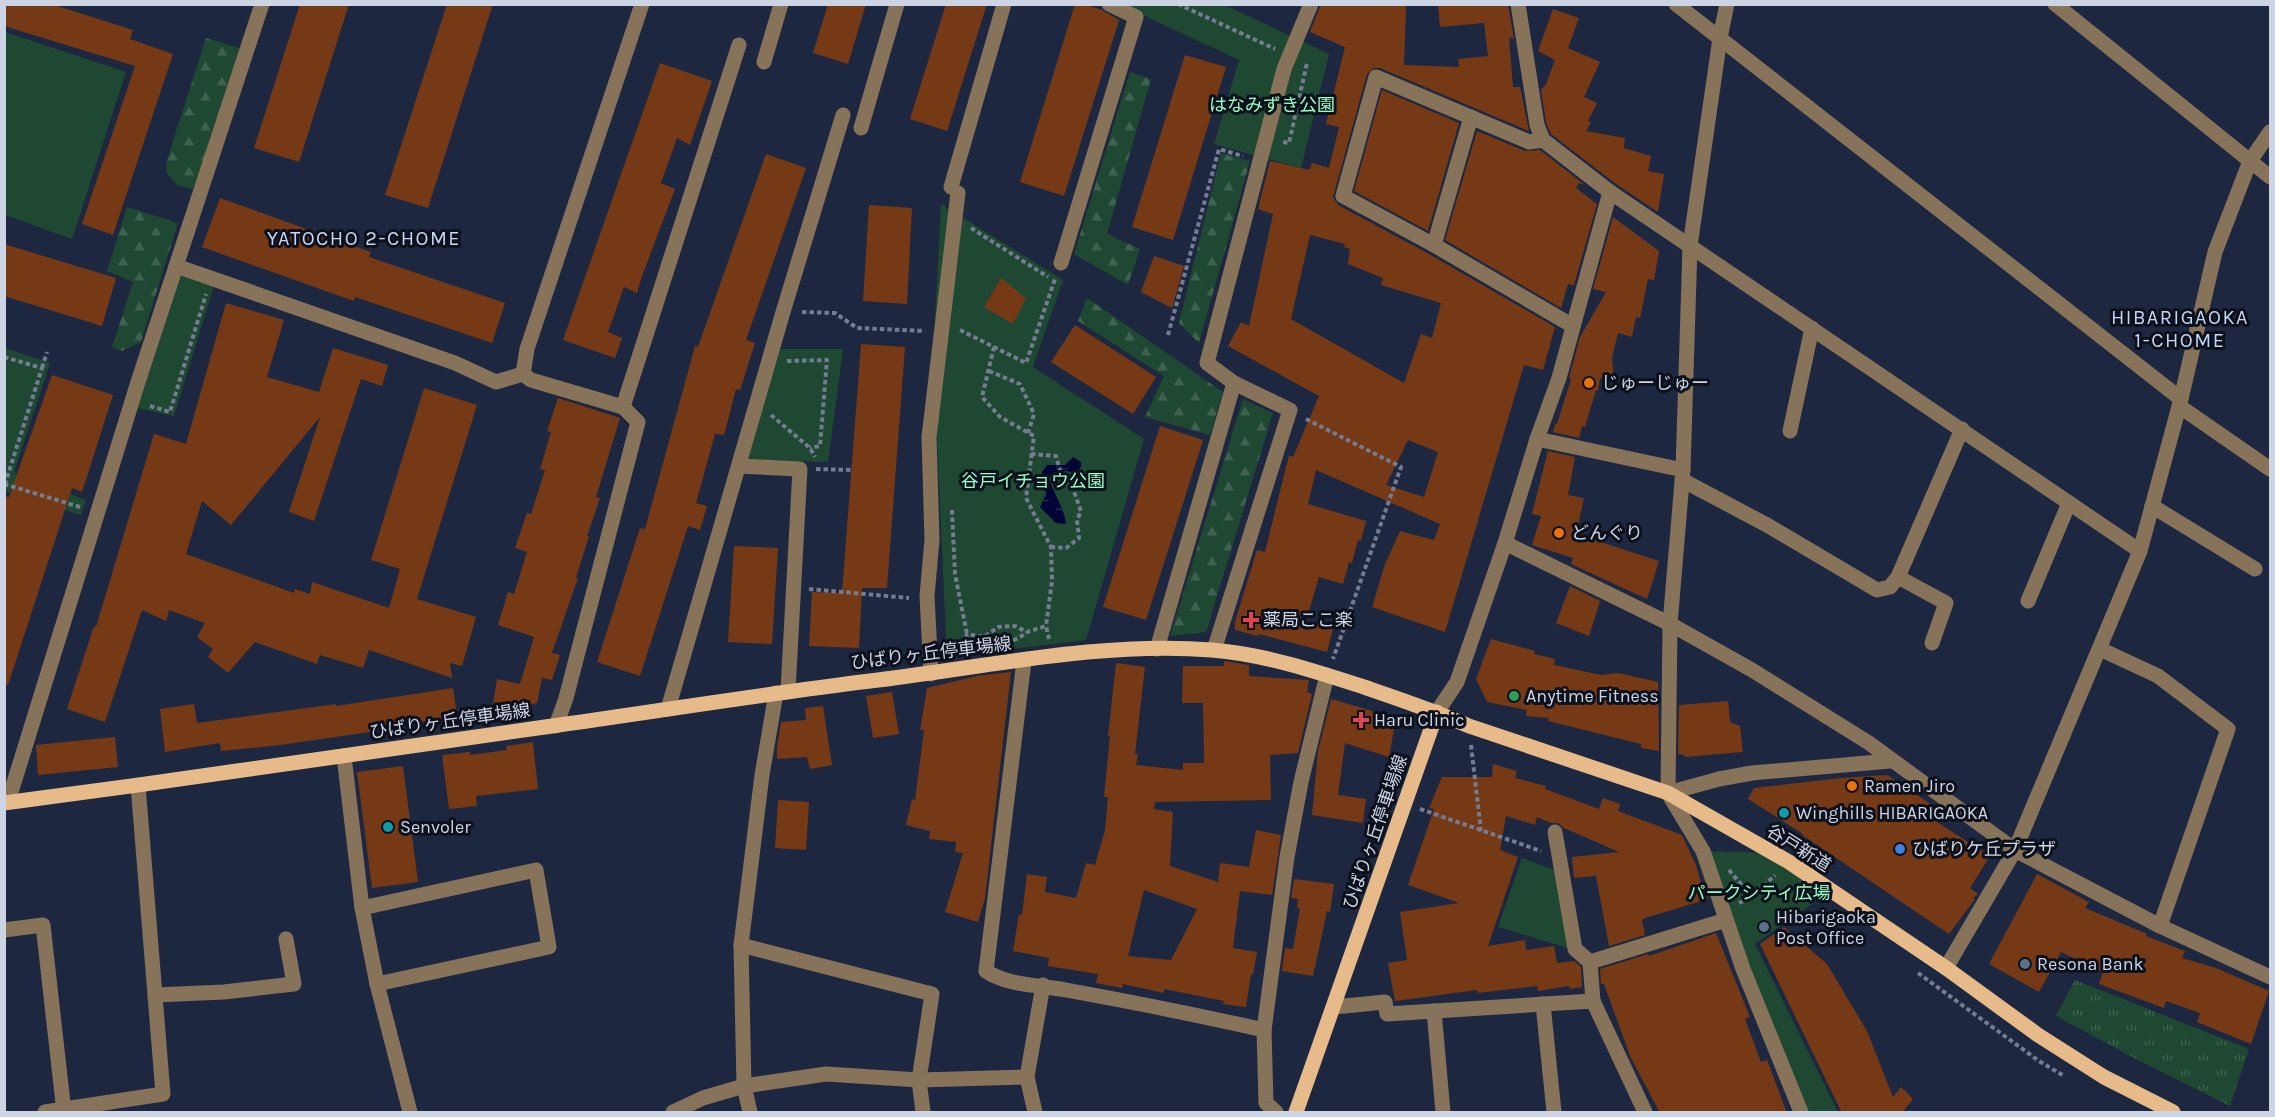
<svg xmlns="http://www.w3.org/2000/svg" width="2275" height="1117" font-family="Karla,'Noto Sans JP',sans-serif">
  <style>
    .grass { fill: url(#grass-tufts) }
    .forest { fill: url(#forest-firs) }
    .park { fill: #1e4831 }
    .water { fill: url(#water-ripples) }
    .building { fill: #763916; fill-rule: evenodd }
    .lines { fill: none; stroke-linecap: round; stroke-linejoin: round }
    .path { stroke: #737c90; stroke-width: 4; stroke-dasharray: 4.5 3; stroke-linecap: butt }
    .minor { stroke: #87725a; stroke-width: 15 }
    .major { stroke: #e7bb89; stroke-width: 15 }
    .food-dot { fill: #e8710a; stroke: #0c111c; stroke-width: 2 }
    .health-dot { fill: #e0444e; stroke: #0c111c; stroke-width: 2 }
    .leisure-dot { fill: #2e9e5b; stroke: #0c111c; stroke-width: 2 }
    .culture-dot { fill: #0f9aa8; stroke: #0c111c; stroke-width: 2 }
    .shop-dot { fill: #3f7fe0; stroke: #0c111c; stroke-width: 2 }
    .service-dot { fill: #5c6f8a; stroke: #0c111c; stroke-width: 2 }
    .labels { text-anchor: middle; stroke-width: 6; stroke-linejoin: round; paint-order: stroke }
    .park-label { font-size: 18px; fill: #97fdc1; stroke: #0c111c }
    .poi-label { font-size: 18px; fill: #cdd5e5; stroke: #0c111c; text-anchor: start }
    .street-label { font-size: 18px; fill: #cdd5e5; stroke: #0c111c }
    .neighbourhood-label { font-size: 20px; letter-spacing: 1.5px; fill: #c8d6f6; stroke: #0c111c }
  </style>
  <defs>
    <pattern id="grass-tufts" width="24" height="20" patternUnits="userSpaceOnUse" patternTransform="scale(1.5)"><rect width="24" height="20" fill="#1e4831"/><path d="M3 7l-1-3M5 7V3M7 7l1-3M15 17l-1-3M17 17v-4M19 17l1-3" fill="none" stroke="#3e624f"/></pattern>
    <pattern id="forest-firs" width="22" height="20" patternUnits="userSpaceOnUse" patternTransform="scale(1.5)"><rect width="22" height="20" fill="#1e4831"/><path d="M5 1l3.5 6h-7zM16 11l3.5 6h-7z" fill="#3e624f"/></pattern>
    <pattern id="water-ripples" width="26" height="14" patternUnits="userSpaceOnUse" patternTransform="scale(1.5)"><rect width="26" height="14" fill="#000437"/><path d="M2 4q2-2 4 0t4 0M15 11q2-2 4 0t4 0" fill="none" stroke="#242854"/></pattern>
  </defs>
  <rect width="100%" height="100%" fill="#1d2840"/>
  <path class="grass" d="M2075 980 2249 1049 2230 1106 2136 1059 2056 1016Z"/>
  <g class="forest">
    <path d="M206 38 242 49 196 189 178 186 166 172 167 160Z"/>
    <path d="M1130 72 1151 79 1107 234 1140 249 1128 285 1074 254Z"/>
    <path d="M1221 153 1250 161 1199 343 1179 323Z"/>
    <path d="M127 207 178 223 141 342 122 351 112 347 133 282 107 271Z"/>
    <path d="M1087 298 1223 392 1210 435 1145 417 1164 376 1078 321Z"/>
    <path d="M1243 399 1273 413 1206 632 1170 636Z"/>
  </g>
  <g class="park">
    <path d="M1121 5H1225L1329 54 1301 168 1214 144 1239 60Z"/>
    <path d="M5 32 126 72 72 239 5 215Z"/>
    <path d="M941 204 1063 280 1033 367 1144 439 1086 640 947 657 933 356Z"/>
    <path d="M180 274 214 285 174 416 137 408Z"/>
    <path d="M5 348 50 363 14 472 86 500 81 515 5 491Z"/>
    <path d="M778 349H843L828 462 747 460Z"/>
    <path d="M1703 851 1773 853 1830 891 1755 944 1838 1112H1801Z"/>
    <path d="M1522 858 1560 872 1571 949 1498 927Z"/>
  </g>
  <path class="water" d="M1073 457 1081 462V467L1076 473 1066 471 1052 473 1049 478C1054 495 1064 507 1066 524L1056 523 1040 507 1046 494 1042 472 1047 465H1065Z"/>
  <g class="building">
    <path d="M4 4H51L133 30 130 39 173 54 113 235 82 224 135 66 4 26Z"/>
    <path d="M300 4H349L299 162 254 148Z"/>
    <path d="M447 4H493L428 208 385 195Z"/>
    <path d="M828 4H866L848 64 813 53Z"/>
    <path d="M946 4H987L947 131 910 119Z"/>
    <path d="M1075 4H1083L1102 10 1119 20 1064 196 1020 182Z"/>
    <path d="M1321 4H1406L1404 65 1459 67 1458 59 1488 56 1484 23 1440 27 1438 4H1508L1514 39 1509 37 1513 87H1520L1529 131 1380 68H1374L1367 74 1333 197 1338 205 1429 254 1555 327 1543 370 1524 365 1445 632 1372 607 1385 564 1400 531 1434 540 1440 524 1316 470 1308 504 1366 521 1361 541 1358 540 1352 563 1349 562 1343 584 1319 577 1306 621 1333 629 1327 652 1259 634 1258 636 1235 630V622L1257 550 1265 552 1289 455 1293 457 1319 396 1228 346 1241 322 1249 326 1273 214 1258 209 1270 161 1310 170 1312 163 1329 168 1339 127 1326 124 1345 47 1310 32ZM1310 235 1345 244 1344 247 1350 249 1348 264 1383 278 1381 285 1441 303 1432 338 1421 334 1404 383 1291 319ZM1408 440 1438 452 1424 497 1386 485Z"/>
    <path d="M1553 9 1579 18 1568 48 1600 62 1584 97 1597 103 1588 121 1591 122 1586 131 1625 138 1624 148 1651 156 1648 171 1664 174 1658 212 1616 184 1551 134 1546 122 1541 90 1546 84 1555 60 1538 51Z"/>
    <path d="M1185 55 1226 67 1173 240 1132 227Z"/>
    <path d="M660 63 712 81 690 145 677 138 661 183 675 189 642 276 637 293 624 287 608 332 622 338 615 358 563 340Z"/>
    <path d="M1382 90 1459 123 1428 231 1354 191Z"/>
    <path d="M1477 131 1525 151 1540 150 1585 185 1579 183 1576 188 1597 204 1574 285 1568 284 1561 308 1445 240Z"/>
    <path d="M766 154 806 168 746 340 755 343 740 390 736 389 724 435 715 434 696 503 707 506 700 530 688 526 640 676 597 662 640 528 645 529 695 346 698 347Z"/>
    <path d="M220 198 371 252 369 257 505 303 492 343 355 297 354 301 202 247Z"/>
    <path d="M869 205 912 208 907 304 863 301Z"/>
    <path d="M1613 217 1659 251 1654 280 1648 279 1640 318 1636 317 1632 337 1618 333 1612 358 1614 381 1600 378 1598 391 1596 390 1585 427 1582 426 1579 438 1553 432 1555 424H1557L1571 379 1569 378 1580 337 1606 292 1593 289Z"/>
    <path d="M4 244 116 278 102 326 4 296Z"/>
    <path d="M1154 256 1184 266 1172 308 1141 292Z"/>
    <path d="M1001 278 1026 298 1013 324 984 307Z"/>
    <path d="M226 303 284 320 267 377 319 392 333 348 388 365 382 386 361 379 314 521 289 512 320 417 231 525 202 501 186 554 294 593 295 589 310 594 312 582 389 608 400 569 371 560 424 388 477 405 417 599 476 617 462 666 450 663 452 678 369 650 363 668 320 655 317 664 255 642 228 673 208 657 213 649 197 637 205 623 169 610 166 621 142 610 105 722 67 709 94 626 96 627 154 434 186 444Z"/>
    <path d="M1075 325 1156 377 1133 414 1051 362Z"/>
    <path d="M861 344 905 347 887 588H862L859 648 809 646 812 592 842 593Z"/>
    <path d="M52 375 113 395 82 492 72 488 8 685 4 684V496L9 497Z"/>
    <path d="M558 398 620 418 596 497 600 498 587 536H589L576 578H578L552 653 560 655 552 680 542 678 537 703 514 708 493 704 497 679 520 684 534 637 498 625 508 592 514 594 527 552 515 548 527 513 531 514 545 470 540 469 551 432 547 431Z"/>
    <path d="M1160 426 1203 440 1146 620 1103 607Z"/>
    <path d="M1548 451 1575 457 1568 495 1584 498 1576 534 1659 561 1647 599 1571 564 1573 558 1532 545 1541 516 1532 514Z"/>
    <path d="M734 546 778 548 772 644 728 642Z"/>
    <path d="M1570 586 1600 601 1589 636 1556 623Z"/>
    <path d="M1491 639 1535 651 1534 654 1555 659 1554 665 1601 675 1618 673 1658 682 1659 751 1641 748V744L1548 721 1549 718 1526 716 1527 710 1487 702 1476 679Z"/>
    <path d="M1224 661 1249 665V676L1309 680 1307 692 1312 694 1298 753 1270 755 1271 800 1155 802 1154 809 1173 812 1170 866 1218 882 1220 863 1249 867 1256 830 1281 835 1272 895 1240 891 1233 948 1257 952 1253 974H1251L1246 1007 1223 1004 1224 1001 1164 989V993L1123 984 1122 988 1096 983 1098 974 1048 966 1049 958 1013 951 1019 914 1022 915 1027 874 1047 877 1045 892 1076 898 1086 863 1095 865 1105 830 1108 797H1104L1110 736H1108L1116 663 1145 667 1135 754H1138L1136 765 1183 770V763H1204L1203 703H1182L1183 666H1224ZM1144 890 1197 909 1171 960 1128 956Z"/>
    <path d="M1011 672 985 898 978 922 945 912 963 853 955 852 956 842 929 839 930 831 906 825 912 799 915 800 924 730H920L927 688 977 676Z"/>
    <path d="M453 688 457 716 370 730V732L280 745 221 751 220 743 165 752 160 709 194 704 197 723 336 704V706Z"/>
    <path d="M892 692 899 734 873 738 866 696Z"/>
    <path d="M1331 699 1396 718 1389 757 1345 743 1338 795 1366 799 1363 823 1312 815 1318 751Z"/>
    <path d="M1728 701 1730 722 1740 726 1743 752 1685 757 1684 755 1678 754 1679 705Z"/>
    <path d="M823 706 832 765 810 769 807 757 777 759V748L781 722 806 720 805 708Z"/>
    <path d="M115 737 118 767 38 775 36 745Z"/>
    <path d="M533 742 538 789 476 796 477 806 449 809 442 755 470 752V755L507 750 506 746Z"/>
    <path d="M1493 764 1517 771 1515 778 1546 786 1545 789 1599 809 1603 798 1620 804 1618 811 1682 835 1696 865 1701 883 1703 882 1708 899 1642 919 1645 935 1609 946 1596 876 1574 878 1572 857 1619 852 1564 828 1558 823H1551L1537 817 1535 825 1506 816 1500 850 1518 857 1488 946 1525 940 1526 950 1554 946 1557 963 1574 961 1581 967 1582 987 1570 989 1569 986 1538 991 1537 986 1478 993 1477 990 1395 1001 1388 963 1407 960 1400 912 1459 903 1408 885 1434 809 1429 808 1442 777H1492Z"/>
    <path d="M403 766 418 882 372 888 357 772Z"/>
    <path d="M1887 775 1938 809 1932 819 1990 856 1970 888 1978 894 1973 898 1975 899 1949 934 1802 835 1803 834 1748 799 1754 788 1841 778Z"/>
    <path d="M778 800 809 802 806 850 775 848Z"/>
    <path d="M2037 874 2089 902 2085 908 2147 934 2146 936 2185 951 2182 958 2216 968 2269 991 2251 1044 2197 1022 2200 1013 2166 1001 2164 1008 2099 984 2103 972 2061 952 2039 992 1989 964Z"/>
    <path d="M1294 879 1334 884 1330 912 1327 911 1313 976 1282 971 1285 948 1293 949 1300 908H1297L1298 899 1291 898Z"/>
    <path d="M1784 927 1827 964 1867 1031 1893 1097 1901 1087 1913 1099 1902 1113H1842L1760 944Z"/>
    <path d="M1716 933 1750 1017 1745 1019 1761 1062 1767 1060 1787 1113H1660L1630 1056 1604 984H1601L1600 969 1648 954 1649 956Z"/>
  </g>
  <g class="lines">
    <g class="path">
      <path d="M1178 4 1275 49"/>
      <path d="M1283 142 1289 143 1307 63"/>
      <path d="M971 228 1048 277"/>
      <path d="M802 312 835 313 857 328 925 331"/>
      <path d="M960 330 1026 363 1055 279"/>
      <path d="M1168 335 1219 149 1243 156"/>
      <path d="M994 347 982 397 1000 417 1034 436 1026 498 1051 547 1052 581 1046 626"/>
      <path d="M4 357 42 368 5 484"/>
      <path d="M787 361 827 360 820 446 810 448"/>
      <path d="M42 368 47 352"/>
      <path d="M989 371 1020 384 1034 414 1028 433"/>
      <path d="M150 406 170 412 206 294"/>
      <path d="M771 415 810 448 815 457"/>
      <path d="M1306 419 1401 467 1333 659"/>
      <path d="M1031 454 1056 456 1063 481 1073 489 1081 511 1077 520 1079 538 1066 548 1051 547"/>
      <path d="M816 469 851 470"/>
      <path d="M4 484 80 507"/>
      <path d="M952 510 955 574 967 634"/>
      <path d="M809 589 909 598"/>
      <path d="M984 637C1002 644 1012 644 1027 632"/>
      <path d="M962 652 967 634 984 637 998 627 1015 626 1027 632 1046 626 1049 639"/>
      <path d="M1471 745 1481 831"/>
      <path d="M1420 809 1541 851"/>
      <path d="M1729 870 1752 897"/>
      <path d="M1739 903 1752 897 1775 875"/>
      <path d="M1918 973 2039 1061 2064 1076"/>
    </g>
    <g class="minor">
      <path d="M1676 4 2181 399"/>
      <path d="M1727 4 1720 38 1690 246 1683 470 1670 624 1668 793 1703 851 1743 969 1801 1112"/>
      <path d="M2055 4 2270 177"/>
      <path d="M764 62 781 4"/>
      <path d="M861 128 897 4"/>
      <path d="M1543 140 1529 142 1376 77 1343 196 1434 245 1573 326"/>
      <path d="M951 187 1004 4"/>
      <path d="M1610 192 2140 551"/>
      <path d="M1434 245 1471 117"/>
      <path d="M1061 263 1136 17 1109 4"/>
      <path d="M176 266 455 363 496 382 523 374"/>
      <path d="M523 374 531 380 623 407 638 422 566 698 556 726"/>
      <path d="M523 374 527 349 642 4"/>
      <path d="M2179 406 2270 469"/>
      <path d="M623 407 739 45"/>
      <path d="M1790 431 1812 328"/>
      <path d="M1537 439 1683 470"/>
      <path d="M739 466 800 469 788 691"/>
      <path d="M1682 480 1767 525 1877 590 1890 587 1898 577 1962 429"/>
      <path d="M2152 506 2255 569"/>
      <path d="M1505 543 1670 624 1752 670 1869 743 2015 850 2160 926 2270 977"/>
      <path d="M1898 577 1946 603 1932 643"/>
      <path d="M2028 601 2069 503"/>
      <path d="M1157 649 1234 383"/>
      <path d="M2100 649 2158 676 2228 729 2160 926"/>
      <path d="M1214 650 1290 410 1234 383 1207 363 1284 69 1311 4"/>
      <path d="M1024 661 986 971C1008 986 1040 985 1066 990 1132 1002 1198 1015 1264 1030"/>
      <path d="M931 674 927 596 932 540 929 437 958 193"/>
      <path d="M668 709 783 312 843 115"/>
      <path d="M1437 712 1457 682 1505 543 1537 439 1559 378 1610 192 1543 140 1537 125 1518 4"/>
      <path d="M344 756 362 908 377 984 410 1112"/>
      <path d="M1668 793 1719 779 1752 773 1890 761"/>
      <path d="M8 802 138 382 262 4"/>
      <path d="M1555 832 1575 949 1590 962"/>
      <path d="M362 908 536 870 549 947 377 984"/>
      <path d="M4 930 43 925 64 1112"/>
      <path d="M741 945 932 994 919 1080 923 1112"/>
      <path d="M1946 968 2015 850 2140 551 2181 399 2215 252 2250 161 2270 132"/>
      <path d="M155 995 224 992 294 984 286 939"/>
      <path d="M1593 1001 1590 962 1726 920"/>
      <path d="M1543 1004 1554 1112"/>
      <path d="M1334 1007 1385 1002 1387 1014 1593 1001 1645 1112"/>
      <path d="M1434 1011 1443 1112"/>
      <path d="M45 1112 163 1094 138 785"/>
      <path d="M673 1112 703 1098 744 1086 826 1074 919 1080 1027 1077"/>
      <path d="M750 1112 744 1086 741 945 762 775 776 693"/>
      <path d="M1035 1112 1027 1077 1043 985"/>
      <path d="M1276 1112 1266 1103 1264 1030 1287 857 1301 782 1327 675"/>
    </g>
    <g class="major">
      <path d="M4 803C187 779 370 753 552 726 658 711 764 694 870 681 982 668 1099 641 1212 650 1263 654 1315 671 1364 687 1399 699 1435 711 1469 726L1668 793 1789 862 1946 968 2038 1035 2104 1077 2173 1112"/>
      <path d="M1296 1112 1437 712"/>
    </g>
  </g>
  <g class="food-dot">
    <circle cx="1589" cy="383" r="6"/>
    <circle cx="1559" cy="533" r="6"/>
    <circle cx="1852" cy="786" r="6"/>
  </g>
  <g class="health-dot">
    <path d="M1248 611h6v6h6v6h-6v6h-6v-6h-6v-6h6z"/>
    <path d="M1358 711h6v6h6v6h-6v6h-6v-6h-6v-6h6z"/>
  </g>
  <circle class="leisure-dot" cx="1514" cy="696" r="6"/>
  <g class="culture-dot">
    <circle cx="1784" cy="813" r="6"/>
    <circle cx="388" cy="827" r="6"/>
  </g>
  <circle class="shop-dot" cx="1900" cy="849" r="6"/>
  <g class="service-dot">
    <circle cx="1764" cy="927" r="6"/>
    <circle cx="2025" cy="964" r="6"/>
  </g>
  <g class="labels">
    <g class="park-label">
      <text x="1272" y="111">はなみずき公園</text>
      <text x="1033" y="487">谷戸イチョウ公園</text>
      <text x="1759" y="899">パークシティ広場</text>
    </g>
    <g class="poi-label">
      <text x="1601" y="389">じゅーじゅー</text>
      <text x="1571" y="539">どんぐり</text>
      <text x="1263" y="626">薬局ここ楽</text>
      <text x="1526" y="702">Anytime Fitness</text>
      <text x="1374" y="726">Haru Clinic</text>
      <text x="1864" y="792">Ramen Jiro</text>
      <text x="1796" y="819">Winghills HIBARIGAOKA</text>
      <text x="400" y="833">Senvoler</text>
      <text x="1912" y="855">ひばりケ丘プラザ</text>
      <text x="1776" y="923">Hibarigaoka<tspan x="1776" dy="21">Post Office</tspan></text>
      <text x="2037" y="970">Resona Bank</text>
    </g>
    <g class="street-label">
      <text transform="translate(931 653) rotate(-7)" y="6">ひばりヶ丘停車場線</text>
      <text transform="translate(450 721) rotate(-8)" y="6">ひばりヶ丘停車場線</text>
      <text transform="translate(1375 832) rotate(-71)" y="6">ひばりヶ丘停車場線</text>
      <text transform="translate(1799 848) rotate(32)" y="6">谷戸新道</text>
    </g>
    <g class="neighbourhood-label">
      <text x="364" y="245">YATOCHO 2-CHOME</text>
      <text x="2180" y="324">HIBARIGAOKA<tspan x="2180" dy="23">1-CHOME</tspan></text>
    </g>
  </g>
  <rect width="2275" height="1117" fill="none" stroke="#cdd5e5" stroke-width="12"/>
</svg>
